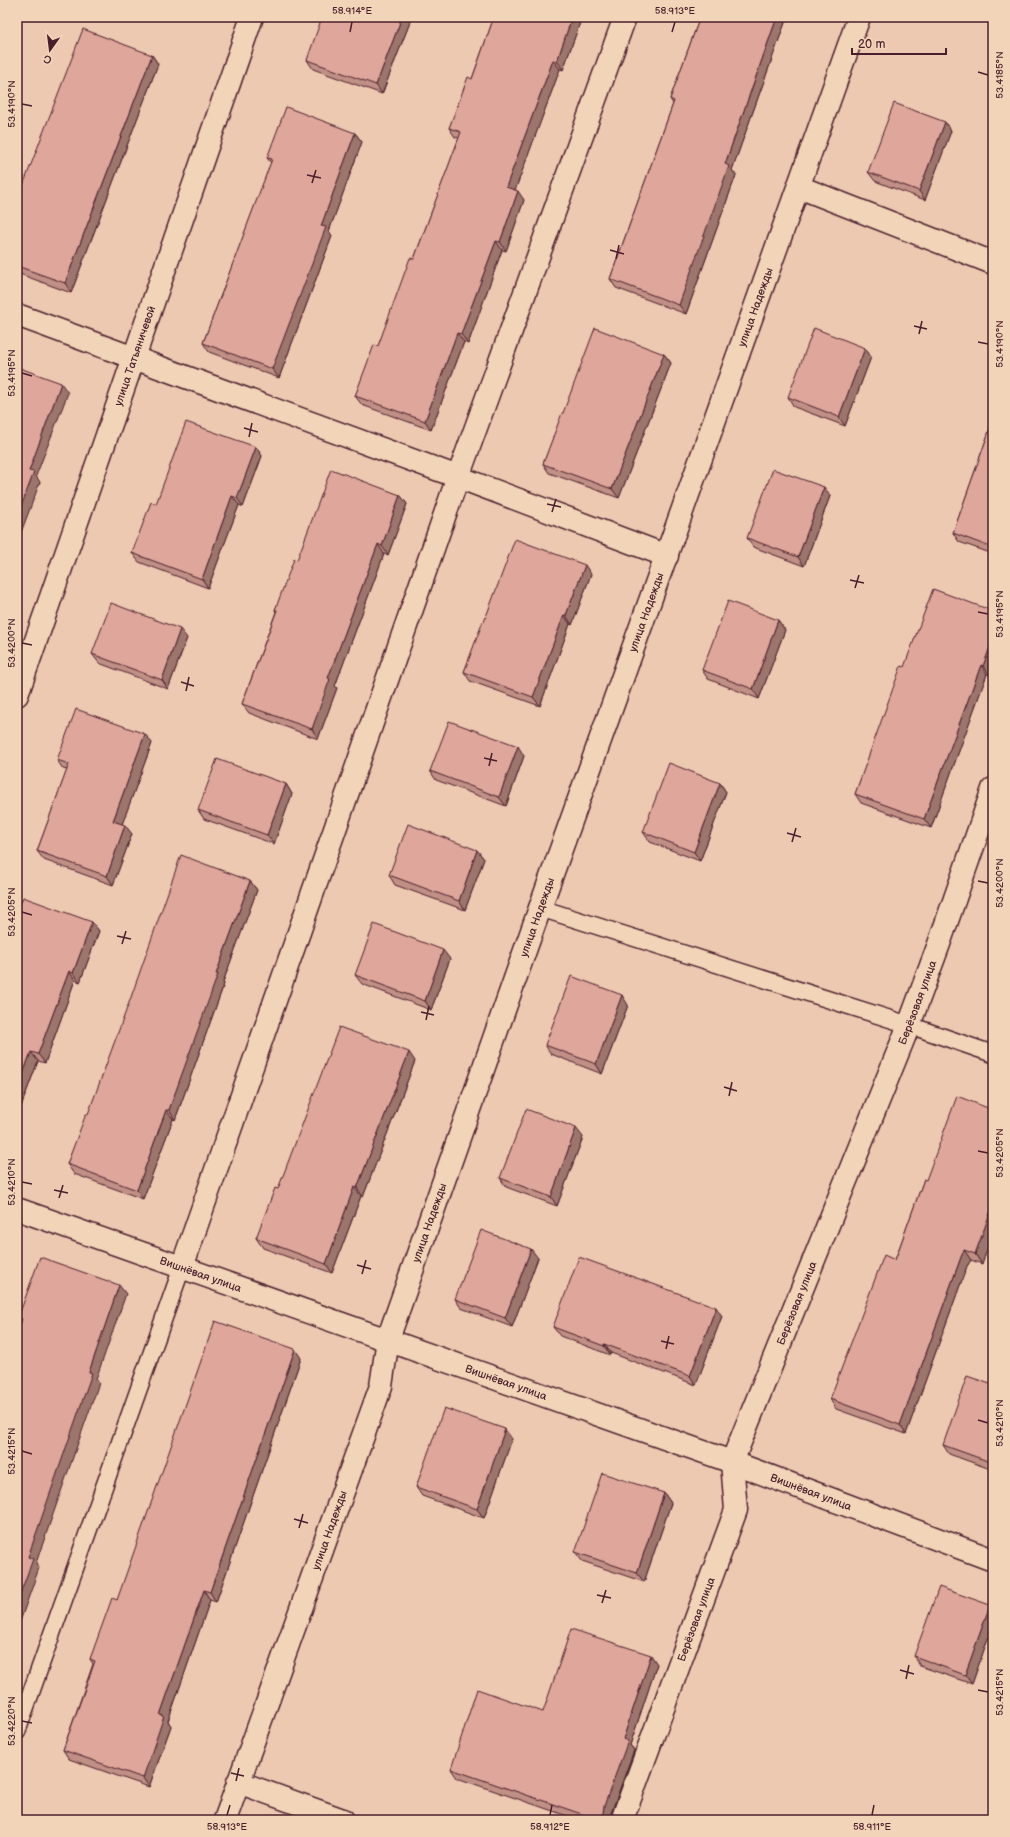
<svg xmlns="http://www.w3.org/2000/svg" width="1010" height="1837" font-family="'Balsamiq Sans',sans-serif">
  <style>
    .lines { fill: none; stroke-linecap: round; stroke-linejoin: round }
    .lane-casing { stroke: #4a1f2b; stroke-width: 19 }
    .street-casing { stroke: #4a1f2b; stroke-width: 25 }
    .lane { stroke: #f2d5b9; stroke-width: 16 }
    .street { stroke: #f2d5b9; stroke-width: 22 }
    .wall { fill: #c08f85; stroke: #4a1f2b }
    .shaded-wall { fill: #9c746c; stroke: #4a1f2b }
    .building { fill: #dfa69b; stroke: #4a1f2b }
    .ticks { fill: none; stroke: #4a1f2b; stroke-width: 1.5 }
    .labels { text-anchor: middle; stroke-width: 4; stroke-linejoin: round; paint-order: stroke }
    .street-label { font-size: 11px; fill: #4a1f2b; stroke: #f2d5b9 }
    .neatline { fill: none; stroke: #4a1f2b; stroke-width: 1.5 }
    .ticks-label { font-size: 10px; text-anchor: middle; fill: #4a1f2b }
  </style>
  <rect width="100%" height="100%" fill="#eec9b2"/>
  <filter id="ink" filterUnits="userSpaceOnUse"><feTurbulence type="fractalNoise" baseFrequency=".025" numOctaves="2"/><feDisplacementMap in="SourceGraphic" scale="8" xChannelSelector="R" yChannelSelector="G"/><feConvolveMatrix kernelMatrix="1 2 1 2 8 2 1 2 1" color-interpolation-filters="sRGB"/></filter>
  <g filter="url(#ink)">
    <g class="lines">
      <g class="lane-casing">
        <g id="lane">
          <path d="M540 908 909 1025 993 1054"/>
          <path d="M17 1732 182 1267"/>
        </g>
      </g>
      <g class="street-casing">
        <g id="street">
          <path d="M799 187 993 263"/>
          <path d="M17 315 458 477 667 556"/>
          <path id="s1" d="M17 695 252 17"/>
          <path id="s2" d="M17 1209 732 1462 993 1560"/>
          <path d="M182 1267 458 477 625 17"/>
          <path d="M238 1782 343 1820"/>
          <path id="s3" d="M225 1820 381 1386 388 1339 540 908 859 17"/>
          <path id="s4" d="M622 1820 736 1510 732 1462 909 1025 939 944 993 789"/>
        </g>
      </g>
      <use href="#lane" class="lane"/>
      <use href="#street" class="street"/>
    </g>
    <g class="wall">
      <path d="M171 17H180L179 20Z"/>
      <path d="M412 17 382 94 313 69 307 60Z"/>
      <path d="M494 17H582L563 70 560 69 515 190 524 200 506 251 502 250 468 344 464 342 431 430 362 405 355 396 378 346 414 259 459 138 455 137 449 128 472 79Z"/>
      <path d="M700 17H787L732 170 736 175 686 314 616 288 610 279 673 104 670 99Z"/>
      <path d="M152 55 158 64 71 293 17 273V201Z"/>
      <path d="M945 122 951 131 925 200 875 181 868 172Z"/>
      <path d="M355 133 362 142 329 231 332 236 279 378 209 352 203 343 271 163 267 158Z"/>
      <path d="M865 348 871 357 845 426 794 407 788 397Z"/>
      <path d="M664 354 671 363 619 498 549 473 543 464 563 413Z"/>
      <path d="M993 420V554L959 542 953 533Z"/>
      <path d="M256 447 262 456 243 507 239 505 208 588 139 562 132 553 156 504Z"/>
      <path d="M824 487 830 496 804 566 753 547 747 538Z"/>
      <path d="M400 495 407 504 388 555 384 554 335 686 337 688 318 739 249 713 242 704 276 612 275 610 297 560Z"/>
      <path d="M591 574 572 625 570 624 540 706 470 681 464 672 484 622Z"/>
      <path d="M993 611 990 675 987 674 931 828 861 803 855 794 904 667Z"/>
      <path d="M778 620 785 630 759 699 708 679 702 670Z"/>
      <path d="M187 638 168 689 99 663 92 654Z"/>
      <path d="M152 743 122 824 132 834 113 885 44 860 37 851 67 770 63 769 57 760Z"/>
      <path d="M524 756 506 806 436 780 430 771Z"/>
      <path d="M720 783 726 792 700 861 650 842 643 832Z"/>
      <path d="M286 784 292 794 274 844 204 819 198 810Z"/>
      <path d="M477 850 484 859 465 910 395 885 389 875Z"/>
      <path d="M250 881 257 890 223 982 224 984 175 1120 173 1119 143 1199 74 1174 67 1164 88 1114Z"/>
      <path d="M17 912 92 922 99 931 80 982 75 980 45 1063 38 1061 17 1117Z"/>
      <path d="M450 959 431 1010 362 984 355 975Z"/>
      <path d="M628 1005 602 1074 551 1054 545 1045Z"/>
      <path d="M415 1061 363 1197 361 1196 332 1273 263 1248 256 1238 278 1189Z"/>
      <path d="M583 1137 557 1206 506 1187 500 1178Z"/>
      <path d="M924 1179 982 1264 971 1260 967 1266 906 1434 836 1409 830 1399 895 1260Z"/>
      <path d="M538 1258 512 1327 461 1308 455 1299Z"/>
      <path d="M722 1316 696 1385 611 1353 610 1355 560 1336 553 1327Z"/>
      <path d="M301 1358 216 1602 210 1600 168 1721 171 1726 149 1787 69 1759 63 1750 93 1664 90 1659 117 1600Z"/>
      <path d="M993 1385V1470L949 1454 943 1445Z"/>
      <path d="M512 1439 484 1518 422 1496 416 1487Z"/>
      <path d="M664 1493 671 1503 644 1582 582 1561 575 1552Z"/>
      <path d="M993 1610V1624L972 1684 920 1666 914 1656Z"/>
      <path d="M657 1664 630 1745 634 1750 610 1816V1820H579L457 1778 451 1769 543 1712Z"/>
    </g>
    <g class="shaded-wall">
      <path d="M402 17H412L382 94 376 85Z"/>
      <path d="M572 17H582L563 70 557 61Z"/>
      <path d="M777 17H787L732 170 736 175 686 314 679 305 725 164Z"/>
      <path d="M152 55 158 64 71 293 65 283Z"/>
      <path d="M553 60 560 69 513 196 506 187Z"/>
      <path d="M945 122 951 131 925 200 919 191Z"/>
      <path d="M355 133 362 142 329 231 332 236 279 378 272 369 321 226Z"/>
      <path d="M518 191 524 200 506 251 500 242Z"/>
      <path d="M496 241 502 250 468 344 461 334Z"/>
      <path d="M457 333 464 342 431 430 425 421Z"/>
      <path d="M865 348 871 357 845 426 839 417Z"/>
      <path d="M664 354 671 363 619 498 612 489Z"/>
      <path d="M61 383 68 393 36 476 40 482 17 543V517L29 471Z"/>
      <path d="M256 447 262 456 243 507 237 498Z"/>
      <path d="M824 487 830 496 804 566 798 557Z"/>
      <path d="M400 495 407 504 388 555 382 546Z"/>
      <path d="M232 496 239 505 208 588 202 579Z"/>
      <path d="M378 544 384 554 335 686 337 688 318 739 312 729 328 678Z"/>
      <path d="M585 565 591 574 572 625 566 615Z"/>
      <path d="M564 615 570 624 540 706 533 697Z"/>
      <path d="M778 620 785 630 759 699 753 689Z"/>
      <path d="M180 629 187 638 168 689 162 680Z"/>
      <path d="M993 639V666L990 675 983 666Z"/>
      <path d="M981 665 987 674 931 828 924 819Z"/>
      <path d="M145 734 152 743 120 830 113 821Z"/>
      <path d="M518 746 524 756 506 806 499 797Z"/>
      <path d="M720 783 726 792 700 861 694 852Z"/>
      <path d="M286 784 292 794 274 844 267 835Z"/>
      <path d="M125 825 132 834 113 885 107 876Z"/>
      <path d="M477 850 484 859 465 910 459 901Z"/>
      <path d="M250 881 257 890 223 982 224 984 175 1120 169 1110 216 974Z"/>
      <path d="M92 922 99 931 80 982 73 973Z"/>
      <path d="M443 950 450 959 431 1010 425 1001Z"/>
      <path d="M69 971 75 980 45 1063 38 1054Z"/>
      <path d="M622 995 628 1005 602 1074 596 1064Z"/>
      <path d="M31 1052 38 1061 17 1117V1090Z"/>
      <path d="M409 1052 415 1061 363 1197 357 1188Z"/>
      <path d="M166 1110 173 1119 143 1199 137 1190Z"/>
      <path d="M576 1128 583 1137 557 1206 551 1197Z"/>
      <path d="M354 1187 361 1196 332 1273 326 1264Z"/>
      <path d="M993 1205V1232L982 1264 975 1254Z"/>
      <path d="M531 1249 538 1258 512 1327 505 1318Z"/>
      <path d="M964 1250 971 1260 967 1266 906 1434 900 1425 961 1257Z"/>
      <path d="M119 1285 126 1294 96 1379 99 1383 36 1563 39 1568 17 1630V1602L28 1557 89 1372Z"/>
      <path d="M716 1307 722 1316 696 1385 690 1376Z"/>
      <path d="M604 1344 611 1353 610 1355 604 1346Z"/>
      <path d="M295 1349 301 1358 216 1602 210 1592Z"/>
      <path d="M505 1429 512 1439 484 1518 477 1509Z"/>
      <path d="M664 1493 671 1503 644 1582 637 1573Z"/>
      <path d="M204 1590 210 1600 168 1721 171 1726 149 1787 143 1778 160 1715Z"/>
      <path d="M990 1605 993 1610V1624L972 1684 965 1675Z"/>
      <path d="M651 1655 657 1664 630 1745 634 1750 610 1816V1820H605L603 1813 604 1806 623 1739Z"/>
    </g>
    <g class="building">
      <path d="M322 17H402L376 85 307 60Z"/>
      <path d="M494 17H572L557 61 553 60 506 187 518 191 500 242 496 241 461 334 457 333 425 421 355 396 374 345 378 346 410 258 414 259 461 132 449 128 468 77 472 79Z"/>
      <path d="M700 17H777L725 164 729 166 679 305 610 279 674 101 670 99Z"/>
      <path d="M83 29 152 55 65 283 17 266V201Z"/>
      <path d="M894 103 945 122 919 191 868 172Z"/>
      <path d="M286 107 355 133 321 226 326 227 272 369 203 343 272 159 267 158Z"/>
      <path d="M595 328 664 354 612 489 543 464 562 413H563Z"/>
      <path d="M814 328 865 348 839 417 788 397Z"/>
      <path d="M17 367 61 383 29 471 34 472 17 517Z"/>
      <path d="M993 420V548L953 533Z"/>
      <path d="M186 422 256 447 237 498 232 496 202 579 132 553 151 502 156 504Z"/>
      <path d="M331 469 400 495 382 546 378 544 328 678 330 679 312 729 242 704 277 610H275L294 559 297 560Z"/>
      <path d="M773 469 824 487 798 557 747 538Z"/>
      <path d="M515 539 585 565 566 615H564L533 697 464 672 483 621 484 622Z"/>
      <path d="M933 589 993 611V639L983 666 981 665 924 819 855 794 901 666 904 667Z"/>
      <path d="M728 601 778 620 753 689 702 670Z"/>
      <path d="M111 603 180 629 162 680 92 654Z"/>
      <path d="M76 709 145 734 113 821 125 825 107 876 37 851 69 764 57 760Z"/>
      <path d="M449 721 518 746 499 797 430 771Z"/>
      <path d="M217 759 286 784 267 835 198 810Z"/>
      <path d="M669 763 720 783 694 852 643 832Z"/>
      <path d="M408 824 477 850 459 901 389 875Z"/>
      <path d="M181 855 250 881 216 974H218L169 1110H166L137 1190 67 1164 86 1114H88L130 1000Z"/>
      <path d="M23 897 92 922 73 973 69 971 38 1054 31 1052 17 1090V912Z"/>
      <path d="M374 924 443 950 425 1001 355 975Z"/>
      <path d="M993 957V967L990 966Z"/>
      <path d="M571 976 622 995 596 1064 545 1045Z"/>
      <path d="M339 1027 409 1052 357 1188 354 1187 326 1264 256 1238 275 1188 278 1189Z"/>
      <path d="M957 1096 993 1110V1205L975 1254 964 1250 961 1257 900 1425 830 1399 884 1255 895 1260 924 1179 926 1180Z"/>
      <path d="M526 1109 576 1128 551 1197 500 1178Z"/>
      <path d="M481 1230 531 1249 505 1318 455 1299Z"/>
      <path d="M40 1257 119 1285 89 1372 92 1373 28 1557 33 1559 17 1602V1333L22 1319 18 1318Z"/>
      <path d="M579 1257 716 1307 690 1376 604 1344V1346L553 1327Z"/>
      <path d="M215 1321 295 1349 210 1592 204 1590 160 1715 164 1716 143 1778 63 1750 95 1661 90 1659 112 1598 117 1600Z"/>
      <path d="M967 1376 993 1385V1463L943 1445Z"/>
      <path d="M444 1408 505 1429 477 1509 416 1487Z"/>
      <path d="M602 1473 664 1493 637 1573 575 1552Z"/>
      <path d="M939 1587 990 1605 965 1675 914 1656Z"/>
      <path d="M571 1629 651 1655 623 1739 628 1741 604 1806 603 1813 606 1819 605 1820H599L451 1769 477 1689 543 1712Z"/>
    </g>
  </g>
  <path class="ticks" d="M350 32 352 22M672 32 675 22M978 72 988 75M22 104 32 106M307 175 321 178M312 183 316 170M610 250 624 254M616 259 619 245M914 326 927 329M919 334 922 321M978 342 988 344M22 373 32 376M244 428 258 432M249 437 252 423M547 504 561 507M552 512 556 499M850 580 864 583M855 588 859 575M978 612 988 614M22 643 32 645M181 682 194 686M186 691 189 677M484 758 497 761M489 766 492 753M787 833 801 837M792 842 796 828M978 881 988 883M22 912 32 915M117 936 131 939M122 944 126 931M421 1012 434 1015M426 1020 429 1006M724 1087 737 1091M729 1096 732 1082M978 1151 988 1153M22 1182 32 1184M54 1190 68 1193M59 1198 63 1185M357 1265 371 1269M362 1274 366 1260M661 1341 674 1344M666 1349 669 1336M978 1420 988 1423M22 1451 32 1454M294 1519 308 1523M299 1528 303 1514M597 1595 611 1598M602 1603 606 1590M900 1670 914 1674M906 1679 909 1665M978 1690 988 1692M22 1721 32 1723M231 1773 244 1776M236 1781 239 1768M227 1815 230 1805M550 1815 552 1805M872 1815 874 1805"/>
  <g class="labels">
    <g class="street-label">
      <text dy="4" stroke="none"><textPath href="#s3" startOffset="1604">улица Надежды</textPath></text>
      <text dy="4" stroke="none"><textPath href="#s1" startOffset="359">улица Татьяничевой</textPath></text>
      <text dy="4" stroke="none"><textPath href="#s3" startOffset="1280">улица Надежды</textPath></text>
      <text dy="4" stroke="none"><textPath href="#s3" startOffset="956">улица Надежды</textPath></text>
      <text dy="4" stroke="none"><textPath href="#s4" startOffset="874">Берёзовая улица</textPath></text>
      <text dy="4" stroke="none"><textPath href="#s3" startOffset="632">улица Надежды</textPath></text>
      <text dy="4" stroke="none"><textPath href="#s2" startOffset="195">Вишнёвая улица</textPath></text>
      <text dy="4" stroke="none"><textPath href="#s4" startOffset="550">Берёзовая улица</textPath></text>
      <text dy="4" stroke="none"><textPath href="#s2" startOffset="519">Вишнёвая улица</textPath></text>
      <text dy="4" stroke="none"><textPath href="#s2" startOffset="843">Вишнёвая улица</textPath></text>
      <text dy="4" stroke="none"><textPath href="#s3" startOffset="308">улица Надежды</textPath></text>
      <text dy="4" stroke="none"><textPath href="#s4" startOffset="214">Берёзовая улица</textPath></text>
    </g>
  </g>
  <rect width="1010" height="1837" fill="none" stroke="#f2d5b9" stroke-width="44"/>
  <g transform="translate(50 50) rotate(194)" stroke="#f2d5b9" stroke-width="3" paint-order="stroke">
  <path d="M0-3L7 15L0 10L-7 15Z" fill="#4a1f2b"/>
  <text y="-6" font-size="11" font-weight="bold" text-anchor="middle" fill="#4a1f2b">С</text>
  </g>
  <path d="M852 48v6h94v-6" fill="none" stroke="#4a1f2b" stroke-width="2"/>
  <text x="858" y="48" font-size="12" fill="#4a1f2b" stroke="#f2d5b9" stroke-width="3" paint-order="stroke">20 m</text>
  <rect x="22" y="22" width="966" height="1793" class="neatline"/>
  <g class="ticks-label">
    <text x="352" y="14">58.914°E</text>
    <text x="675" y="14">58.913°E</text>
    <text transform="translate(999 75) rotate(-90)" y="4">53.4185°N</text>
    <text transform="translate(11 104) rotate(-90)" y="4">53.4190°N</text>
    <text transform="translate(999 344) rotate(-90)" y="4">53.4190°N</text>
    <text transform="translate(11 373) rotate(-90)" y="4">53.4195°N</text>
    <text transform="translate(999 614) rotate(-90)" y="4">53.4195°N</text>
    <text transform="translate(11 643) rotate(-90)" y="4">53.4200°N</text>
    <text transform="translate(999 883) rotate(-90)" y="4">53.4200°N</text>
    <text transform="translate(11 912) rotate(-90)" y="4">53.4205°N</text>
    <text transform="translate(999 1153) rotate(-90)" y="4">53.4205°N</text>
    <text transform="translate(11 1182) rotate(-90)" y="4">53.4210°N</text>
    <text transform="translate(999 1423) rotate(-90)" y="4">53.4210°N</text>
    <text transform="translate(11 1451) rotate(-90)" y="4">53.4215°N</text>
    <text transform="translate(999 1692) rotate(-90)" y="4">53.4215°N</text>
    <text transform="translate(11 1721) rotate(-90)" y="4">53.4220°N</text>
    <text x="227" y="1830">58.913°E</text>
    <text x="550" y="1830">58.912°E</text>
    <text x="872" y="1830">58.911°E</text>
  </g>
</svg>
